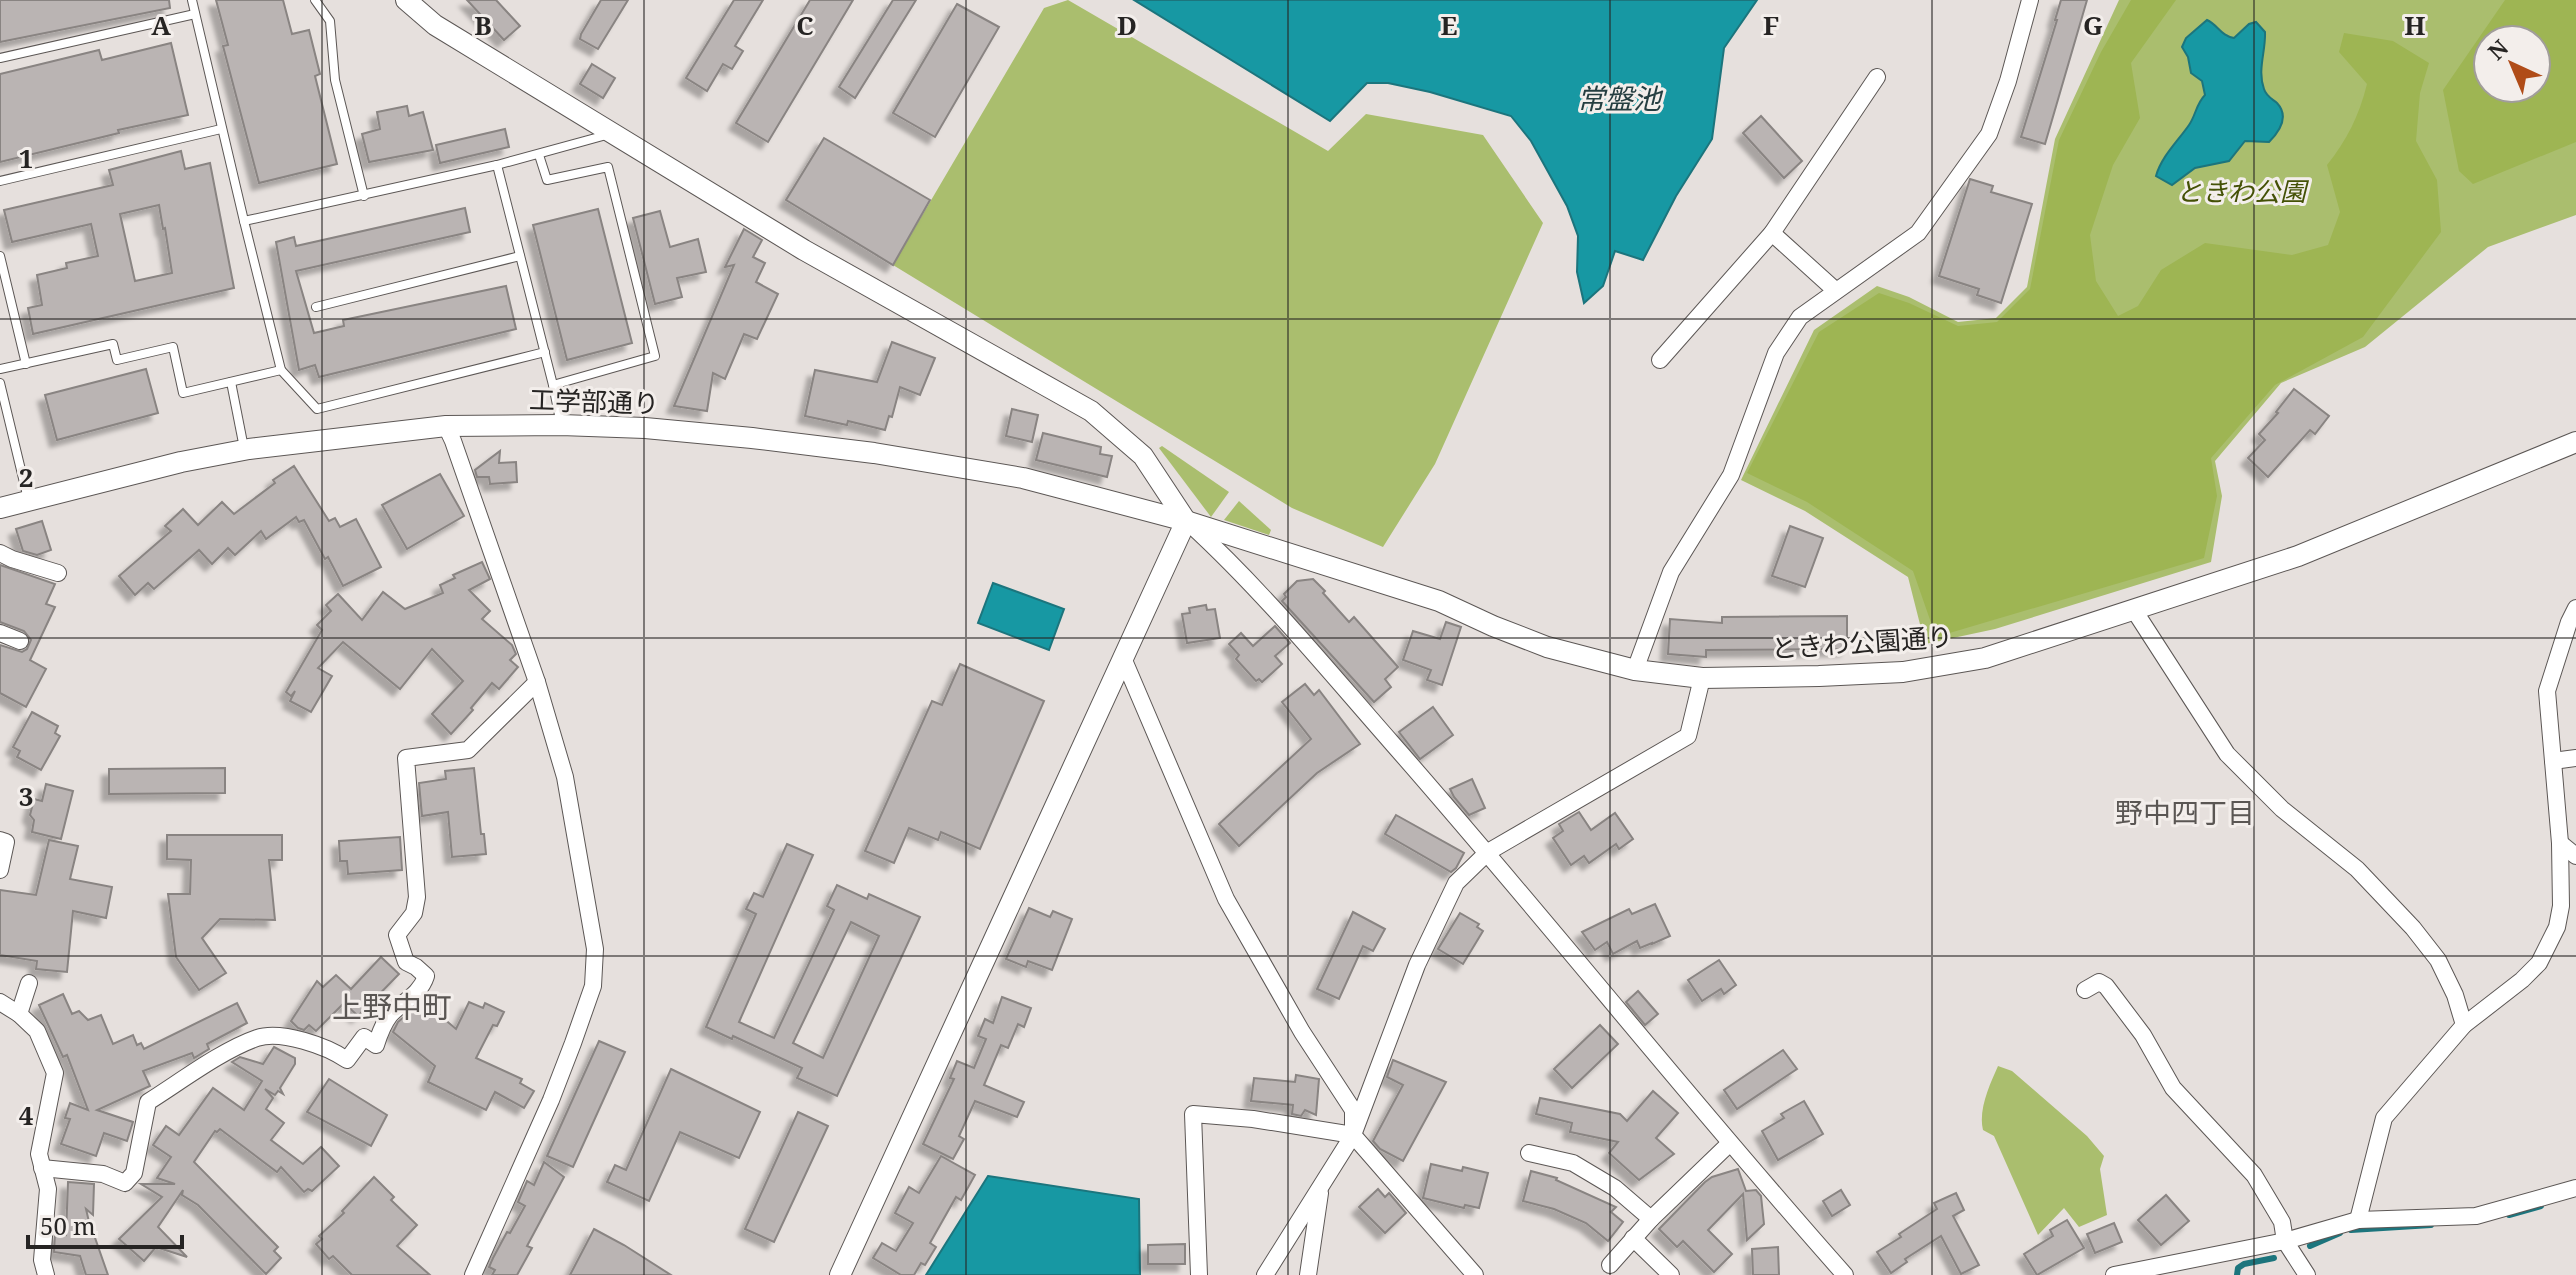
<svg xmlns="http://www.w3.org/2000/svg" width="2576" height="1275" font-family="'Noto Serif','Noto Sans JP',serif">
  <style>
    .green { fill: #aabe6e; fill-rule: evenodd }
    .forest { fill: #9eb553; fill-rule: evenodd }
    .water { fill: #1798a3; stroke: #1c757d; stroke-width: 2 }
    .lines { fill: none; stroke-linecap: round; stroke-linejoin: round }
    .stream { stroke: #1c757d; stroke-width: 6 }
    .building { fill: #bab4b3; stroke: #898482; stroke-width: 2; fill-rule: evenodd; filter: url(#shadow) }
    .service-casing { stroke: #5c5755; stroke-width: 10 }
    .minor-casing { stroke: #5c5755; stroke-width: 18 }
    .tertiary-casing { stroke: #5c5755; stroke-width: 22 }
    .service { stroke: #fff; stroke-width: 8 }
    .minor { stroke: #fff; stroke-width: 16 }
    .tertiary { stroke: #fff; stroke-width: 20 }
    .grid { fill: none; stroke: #262423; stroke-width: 2; stroke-opacity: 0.55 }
    .labels { text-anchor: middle; stroke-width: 6; stroke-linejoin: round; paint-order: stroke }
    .park-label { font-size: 26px; font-style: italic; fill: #445106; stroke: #f3eeeb }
    .street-label { font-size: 26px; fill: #262423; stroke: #f3eeeb }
    .water-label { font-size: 28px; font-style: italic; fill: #253e41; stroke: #f3eeeb }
    .neighbourhood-label { font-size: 28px; fill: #5a5653; stroke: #f3eeeb }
    .quarter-label { font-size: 30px; fill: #5a5653; stroke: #f3eeeb }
    .grid-label { font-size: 26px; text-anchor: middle; font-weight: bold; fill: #262423; stroke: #f3eeeb; stroke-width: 6; stroke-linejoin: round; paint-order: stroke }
  </style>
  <defs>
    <filter id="shadow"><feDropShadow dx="-7" dy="7" stdDeviation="2" flood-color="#0004"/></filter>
  </defs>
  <rect width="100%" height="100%" fill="#e6e0dd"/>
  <g class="green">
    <path d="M1068 0 1328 151 1366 114 1483 135 1543 223 1435 464 1383 547 1292 508 893 265 1044 8Z"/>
    <path d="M2119 0H2576V215L2488 247 2365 347 2281 383 2215 461 2222 496 2211 562 1995 629 1925 644 1908 577 1805 511 1741 480 1814 330 1877 286 1909 297 1958 322 1996 318 2027 287 2055 139ZM2488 40H2536V88H2488Z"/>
    <path d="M1162 446 1229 492 1211 517 1159 448Z"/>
    <path d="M1239 501 1271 530 1269 535 1224 520Z"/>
    <path d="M1998 1066 2012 1071 2087 1136 2104 1156 2100 1169 2107 1215 2079 1227 2064 1208 2038 1235 1994 1136 1983 1130C1978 1110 1990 1084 1998 1066Z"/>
  </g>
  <g class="forest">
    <path d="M2131 0H2176L2131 63 2140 118 2113 165 2090 235 2096 281 2118 316 2138 306 2161 270 2205 243 2292 255 2328 245 2340 212 2327 165C2347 140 2359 116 2367 84L2339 52 2344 33 2393 41 2429 63 2420 93 2416 141 2437 180 2441 232 2363 337 2275 385 2211 458 2217 496 2204 558 1936 637 1913 571 1807 502 1747 473 1819 332 1879 293 1909 303 1958 326 1997 322 2030 289 2059 140 2101 52Z"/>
    <path d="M2505 0H2576V142L2473 184 2459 171 2443 90ZM2536 40V88H2488V40Z"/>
  </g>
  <g class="water">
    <path d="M1134 0H1757L1724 48 1712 139 1676 196 1643 260 1615 251 1603 286 1584 303 1577 272 1578 236 1567 206 1531 141 1511 116 1430 92 1388 83H1367L1330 121Z"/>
    <path d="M2207 20C2218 25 2221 36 2234 38L2249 24 2256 22 2265 32C2266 51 2257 70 2264 89 2266 96 2272 99 2277 103 2289 116 2280 131 2269 142L2245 141 2229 161 2195 168 2172 185 2156 176C2161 157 2178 141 2189 125 2196 115 2196 104 2205 95L2202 81 2191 73 2188 57 2182 47 2186 38Z"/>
    <path d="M993 583 1064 609 1049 650 978 623Z"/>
    <path d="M988 1176 1139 1199 1140 1275H926Z"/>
  </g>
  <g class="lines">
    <g class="stream">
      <path d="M2509 1215 2541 1206"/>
      <path d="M2351 1230 2431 1225"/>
      <path d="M2310 1246 2340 1233"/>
      <path d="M2237 1275 2238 1268 2244 1264 2274 1258"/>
    </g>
  </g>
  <g class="building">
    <path d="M0 0H169L170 8 0 42Z"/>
    <path d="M216 0H283L292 34 309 30 320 74 315 76 337 164 259 183 223 46 228 45Z"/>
    <path d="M467 0H496L520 26 504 40Z"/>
    <path d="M601 0H628L598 49 580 39 581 34Z"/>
    <path d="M734 0H763L735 46 743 51 732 69 723 64 707 91 686 78Z"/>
    <path d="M810 0H853L768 142 736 123Z"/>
    <path d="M893 0H916L855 98 839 87Z"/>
    <path d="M2061 0H2087L2045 144 2021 137 2057 20H2055Z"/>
    <path d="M957 4 999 27 935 137 893 113Z"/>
    <path d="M171 43 188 115 118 130 119 133 0 162V74L99 50 102 60Z"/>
    <path d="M592 64 615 78 603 98 580 84Z"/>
    <path d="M407 106 409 116 423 112 433 150 369 162 362 134 380 129 377 112Z"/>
    <path d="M1761 116 1802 161 1784 178 1743 133Z"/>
    <path d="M505 129 509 147 440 163 436 145Z"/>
    <path d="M824 138 930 200 893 265 786 200Z"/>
    <path d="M181 151 185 169 210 163 234 288 33 334 28 308 42 305 37 275 67 268 66 263 98 256 91 224 12 242 4 210 113 185 109 170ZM159 205 163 229 165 228 172 273 135 281 120 214Z"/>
    <path d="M1970 179 1993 186 1991 192 2032 204 2001 303 1977 295 1979 289 1939 276Z"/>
    <path d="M465 208 470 232 296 271 314 333 344 326 343 320 506 286 516 329 319 377 315 365 299 370 276 242 294 237 296 246Z"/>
    <path d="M598 209 632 343 567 360 533 225Z"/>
    <path d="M660 211 670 247 698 239 706 272 677 278 682 297 655 304 633 218Z"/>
    <path d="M744 229 762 240 753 257 765 263 756 282 778 294 757 339 744 334 725 379 713 373 707 411 674 406 734 265 725 267Z"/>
    <path d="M892 342 935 358 920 395 900 387 892 417 889 416 885 430 848 421 847 425 805 416 815 370 877 382Z"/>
    <path d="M146 369 158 413 57 440 45 395Z"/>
    <path d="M2294 389 2329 416 2315 434 2310 430 2268 477 2248 458 2265 440 2259 434 2278 413 2276 412Z"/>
    <path d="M1012 409 1038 415 1032 442 1006 436Z"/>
    <path d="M1043 433 1101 447 1100 454 1112 456 1107 477 1036 460Z"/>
    <path d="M500 451 499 463 516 462 517 482 490 484 489 477H477L475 470Z"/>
    <path d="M294 466 329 521 335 518 340 527 356 519 381 567 343 586 328 557 325 559 304 520 299 522 296 517 266 539 261 531 235 555 228 548 212 564 199 550 154 589 148 583 135 595 119 576 171 531 165 526 183 509 198 525 222 502 234 514 275 483 273 480Z"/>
    <path d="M440 474 464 516 407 549 382 505Z"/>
    <path d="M42 521 51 550 37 555 23 551 16 529Z"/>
    <path d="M1790 526 1823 538 1805 587 1772 576Z"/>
    <path d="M482 562 490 579 469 590 490 611 482 619 512 645 516 654 510 660 518 667 499 689 492 683 471 708 473 710 451 734 432 714 463 681 432 649 400 689 343 642 318 668 332 676 311 712 290 701 295 691 291 696 286 692 322 630 317 625 331 611 326 605 338 594 362 620 383 592 405 609 443 593 440 585 455 578 453 575Z"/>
    <path d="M0 565 55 584 46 604 55 607 30 660 46 669 26 707 0 693V645L22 652 27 649 31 640 24 631 0 622Z"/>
    <path d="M1313 579 1325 591 1323 593 1349 622 1354 617 1398 667 1385 679 1391 687 1374 702 1282 601 1286 597 1284 594 1297 581Z"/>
    <path d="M1206 605 1207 610 1215 609 1220 638 1187 643 1182 614 1190 613 1189 608Z"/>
    <path d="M1847 616V649L1706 650V657L1668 654 1670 619 1722 623V617Z"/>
    <path d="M1446 622 1461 627 1442 685 1427 680 1431 670 1403 660 1413 631 1440 639Z"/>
    <path d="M1275 626 1290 643 1275 656 1282 664 1262 682 1259 679 1256 681 1236 659 1239 655 1229 644 1241 633 1253 646Z"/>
    <path d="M960 664 1044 701 980 849 941 832 938 840 909 828 894 863 865 851 932 701 942 705Z"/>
    <path d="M1305 684 1314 695 1319 690 1360 744 1317 773 1239 846 1219 824 1311 739 1282 702Z"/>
    <path d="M1433 707 1453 735 1420 759 1399 732Z"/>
    <path d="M32 712 58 726 55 733 60 736 41 770 17 757 20 751 13 747Z"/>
    <path d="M225 768V793L109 794V769Z"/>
    <path d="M474 768 481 834H484L486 854 452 857 448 812 422 816 419 783 446 779 445 771Z"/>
    <path d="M1472 779 1485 808 1469 815 1454 797 1450 789Z"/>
    <path d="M46 784 73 791 61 839 32 832 34 820 30 815 34 799 42 801Z"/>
    <path d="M1579 812 1591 830 1615 813 1633 839 1619 849 1616 844 1589 863 1584 856 1571 865 1553 838 1563 831 1559 824Z"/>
    <path d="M1396 815 1464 853 1456 868 1451 872 1385 834Z"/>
    <path d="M167 835H282V860H269L275 920 220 919 202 938 226 973 199 990 176 957 168 894H190L191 860 167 859Z"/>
    <path d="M400 837 402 870 348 874 347 861H340L339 841Z"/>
    <path d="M49 840 78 846 70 879 112 887 106 918 73 911 67 972 36 969 37 961 0 955V890L36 895Z"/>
    <path d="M787 844 813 855 739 1022 774 1038 834 910 827 906 837 885 867 899 869 894 920 917 837 1096 797 1078 802 1068 733 1036 732 1039 706 1027 756 914 746 909 754 893 763 897ZM851 922 879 936 823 1058 793 1043Z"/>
    <path d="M1655 904 1670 936 1652 944V943L1640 948 1637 941 1613 954 1607 942 1595 950 1582 932 1629 909 1632 914Z"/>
    <path d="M1029 908 1050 917 1053 911 1072 919 1052 970 1028 961 1026 967 1006 959Z"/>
    <path d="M1353 912 1385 929 1373 951 1363 946 1339 999 1317 989Z"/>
    <path d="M1460 913 1479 924 1477 927 1483 931 1463 964 1438 949Z"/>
    <path d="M381 957 399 974 358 1016 344 1003 316 1031 309 1025 304 1030 298 1028 291 1021 317 981 323 987 336 975 351 989Z"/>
    <path d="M1719 960 1736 985 1724 994 1721 989 1702 1001 1688 980Z"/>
    <path d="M1638 991 1658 1014 1645 1025 1626 1002Z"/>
    <path d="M63 994 72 1014 79 1011 88 1020 101 1015 113 1044 133 1035 137 1045 141 1043 144 1049 237 1003 247 1023 207 1044 209 1049 194 1058 192 1053 143 1071 150 1086 97 1110 133 1122 127 1141 104 1133 96 1156 61 1144 70 1119 65 1118 70 1103 88 1110 67 1055 63 1057 39 1005Z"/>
    <path d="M1002 997 1031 1008 1024 1027 1018 1024 1008 1048 1001 1045 984 1085 1024 1102 1017 1117 975 1101 959 1136 964 1139 953 1159 923 1144 954 1079 950 1078 957 1061 974 1068 986 1039 978 1036 985 1019 993 1023Z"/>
    <path d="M423 1001 456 1029 469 1002 483 1008 485 1003 504 1012 497 1026 493 1025 476 1058 522 1079 520 1083 534 1091 524 1108 495 1092 486 1110 428 1082 435 1066 393 1032 398 1022Z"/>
    <path d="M1600 1025 1618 1044 1572 1088 1554 1069Z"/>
    <path d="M599 1041 625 1052 573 1167 547 1156Z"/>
    <path d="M274 1047 295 1058V1064L280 1088 283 1094 278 1091 275 1095 265 1089 273 1098 266 1109 284 1123 271 1140 303 1164 321 1147 339 1166 312 1191 308 1189 304 1192 281 1167 277 1172 220 1129 217 1132 215 1131 194 1162 278 1247 274 1251 281 1258 266 1274 198 1205 182 1195 183 1190 158 1227 187 1257 156 1247 144 1261 119 1239 162 1197 141 1184H175L157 1178 171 1157 153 1145 166 1126 179 1135 213 1088 244 1110 262 1081 232 1062 240 1057 263 1064Z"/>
    <path d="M1783 1050 1797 1069 1737 1109 1724 1090Z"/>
    <path d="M1393 1060 1446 1082 1403 1161 1380 1149 1373 1141 1403 1085 1387 1077Z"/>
    <path d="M671 1069 760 1112 739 1158 680 1132 649 1201 607 1182 615 1165 626 1170Z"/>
    <path d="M1296 1075 1319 1079 1316 1115 1305 1110 1301 1116 1292 1114 1293 1105 1251 1101 1254 1078 1295 1082Z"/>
    <path d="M329 1079 387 1115 371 1146 307 1112Z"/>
    <path d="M1653 1091 1678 1113 1656 1138 1674 1154 1639 1180 1609 1153 1618 1142 1570 1132 1572 1123 1536 1114 1540 1098 1620 1114 1627 1121Z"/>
    <path d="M1804 1101 1823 1134 1778 1160 1762 1131 1784 1118 1781 1114Z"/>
    <path d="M798 1112 828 1126 774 1242 745 1229Z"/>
    <path d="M941 1156 975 1175 961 1200 956 1197 930 1243 936 1247 925 1265 921 1263 914 1275H901L873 1258 882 1243 896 1251 913 1223 895 1213 909 1187 919 1193Z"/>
    <path d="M544 1162 564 1177 527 1246 532 1248 517 1275H492L495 1270 489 1267 493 1258 507 1232 510 1233 525 1206 518 1202 527 1181 534 1185Z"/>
    <path d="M1431 1164 1462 1171 1463 1167 1488 1173 1479 1208 1465 1205 1464 1208 1423 1198Z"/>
    <path d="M1738 1169 1746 1191 1756 1190 1761 1196 1764 1224 1747 1240 1743 1194 1708 1230 1732 1254 1714 1272 1683 1241 1677 1247 1659 1229 1705 1182 1712 1177Z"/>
    <path d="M1531 1171 1557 1178 1556 1180 1616 1207 1611 1212 1623 1222 1608 1241 1586 1223 1554 1209 1523 1201Z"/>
    <path d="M374 1177 394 1197 391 1200 417 1225 397 1246 430 1275H352L333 1256 329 1259 316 1244 322 1239 319 1236 344 1213 342 1211Z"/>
    <path d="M68 1182 94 1184 93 1215 86 1209 92 1235H94L108 1275H86L80 1256 54 1252 55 1233 66 1235Z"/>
    <path d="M1378 1189 1385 1197 1389 1193 1406 1213 1385 1233 1359 1207Z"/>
    <path d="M1841 1190 1850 1205 1832 1216 1823 1201Z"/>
    <path d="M1956 1193 1964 1210 1953 1216 1979 1265 1961 1274 1941 1236 1905 1259 1907 1262 1891 1273 1877 1252 1901 1237 1899 1234 1937 1209 1934 1203Z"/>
    <path d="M2166 1195 2189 1221 2161 1245 2138 1220Z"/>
    <path d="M2067 1220 2084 1248 2037 1275 2024 1254 2053 1236 2050 1230Z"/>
    <path d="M2114 1223 2122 1242 2095 1253 2087 1234Z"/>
    <path d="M594 1229 624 1245 671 1275H570Z"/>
    <path d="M1185 1244V1264H1148V1245Z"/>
    <path d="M1778 1247 1779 1275H1753L1752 1249Z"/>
  </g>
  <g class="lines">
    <g class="service-casing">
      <g id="service">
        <path d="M192 0 244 221"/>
        <path d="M315 0 330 21 335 80 364 196"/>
        <path d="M0 58 195 14"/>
        <path d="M539 155 547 180 608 167 655 356 553 385"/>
        <path d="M497 165 553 385 561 425"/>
        <path d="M0 181 221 129"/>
        <path d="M0 256 26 364"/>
        <path d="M316 307 520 256"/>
        <path d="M0 369 113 344 117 360 173 347 183 393 281 370 244 221 497 165 610 134"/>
        <path d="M281 370 317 409 545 352"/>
        <path d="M231 382 244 448"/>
        <path d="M0 383 28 499"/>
      </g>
    </g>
    <g class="minor-casing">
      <g id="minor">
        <path d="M1772 233 1835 290"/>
        <path d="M1660 360 1772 233 1877 77"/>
        <path d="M446 426 453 441 537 682 565 777 595 949 593 986 573 1043 551 1100 473 1275"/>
        <path d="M1190 524C1263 591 1326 668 1391 742 1545 917 1690 1101 1845 1275"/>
        <path d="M0 553 12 559 58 573"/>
        <path d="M2134 610 2227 754 2282 809 2357 869 2413 928 2438 960 2455 995 2464 1025"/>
        <path d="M0 633 20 641"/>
        <path d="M1123 658 1226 899 1302 1032 1353 1110V1126"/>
        <path d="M1635 670 1671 572 1731 475 1776 353 1800 317 1918 233 1989 134 2008 81 2030 0"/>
        <path d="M2553 761 2576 758"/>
        <path d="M0 840 6 842 0 870"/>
        <path d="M2560 843 2576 856"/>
        <path d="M2085 990 2099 982 2106 986 2143 1035 2173 1088 2254 1175 2282 1222 2285 1241 2307 1275"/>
        <path d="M0 1002 19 1014 37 1031 55 1073 39 1154 48 1189 42 1260 46 1275"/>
        <path d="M19 1014 29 983"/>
        <path d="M1529 1153 1573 1163 1615 1188 1651 1219"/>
        <path d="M42 1168 103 1174 125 1183 134 1173 148 1102C180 1082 222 1050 257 1038 281 1030 327 1046 347 1060L364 1037 376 1045C379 1035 383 1024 390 1015 402 1002 420 995 426 976L416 967 406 962 397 935 414 913 417 897 406 758 468 750 537 682"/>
        <path d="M2358 1220 2384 1118 2464 1025 2522 980 2539 963 2557 927 2561 906 2560 843 2547 691 2569 622 2576 608"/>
        <path d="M1633 1238 1671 1275"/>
        <path d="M1610 1265 1651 1219 1730 1143"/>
        <path d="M1199 1275 1193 1114 1253 1119 1353 1135 1475 1275"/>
        <path d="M1265 1275 1353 1135 1417 965 1456 883 1488 852 1688 736 1702 678"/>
        <path d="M1308 1275 1320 1193"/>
        <path d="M2114 1275 2285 1241 2358 1220 2476 1216 2576 1188"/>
      </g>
    </g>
    <g class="tertiary-casing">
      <g id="tertiary">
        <path d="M406 0 435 25 804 250 1091 411 1143 456 1186 521"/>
        <path d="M0 508 181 462 249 449 446 426 561 425 645 428 752 438 874 453 1023 478 1186 521 1439 601 1493 626 1547 647 1635 670 1702 678 1819 676 1903 672 1985 658 2298 556 2576 442"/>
        <path d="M840 1275 1186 521"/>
      </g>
    </g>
    <use href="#service" class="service"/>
    <use href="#minor" class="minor"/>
    <use href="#tertiary" class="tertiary"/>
  </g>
  <path class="grid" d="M322 0V1275M644 0V1275M966 0V1275M1288 0V1275M1610 0V1275M1932 0V1275M2254 0V1275M0 319H2576M0 638H2576M0 956H2576"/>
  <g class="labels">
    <g class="park-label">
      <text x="2241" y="201">ときわ公園</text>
    </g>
    <g class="street-label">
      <text transform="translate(594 402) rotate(2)" y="9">工学部通り</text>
      <text transform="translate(1862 643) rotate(-4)" y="9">ときわ公園通り</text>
    </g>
    <g class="water-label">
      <text x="1619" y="109">常盤池</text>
    </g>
    <g class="neighbourhood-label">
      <text x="2185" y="823">野中四丁目</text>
    </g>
    <g class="quarter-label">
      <text x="392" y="1018">上野中町</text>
    </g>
  </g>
  <g class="grid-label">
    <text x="161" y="35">A</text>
    <text x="483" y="35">B</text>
    <text x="805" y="35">C</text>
    <text x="1127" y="35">D</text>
    <text x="1449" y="35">E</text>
    <text x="1771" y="35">F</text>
    <text x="2093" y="35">G</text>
    <text x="2415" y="35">H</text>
    <text x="26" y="168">1</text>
    <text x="26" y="487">2</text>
    <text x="26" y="806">3</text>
    <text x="26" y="1125">4</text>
  </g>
  <g transform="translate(2512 64) rotate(316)"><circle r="38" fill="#f3eeeb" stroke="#a19d9b" stroke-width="2"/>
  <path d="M0-6L14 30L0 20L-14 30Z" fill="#b04c18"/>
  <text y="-12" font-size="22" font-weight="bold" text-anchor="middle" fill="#262423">N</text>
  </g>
  <path d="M28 1235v12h154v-12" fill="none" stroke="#262423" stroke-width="4"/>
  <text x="40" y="1235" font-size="24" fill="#262423" stroke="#f3eeeb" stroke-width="6" paint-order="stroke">50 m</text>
</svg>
